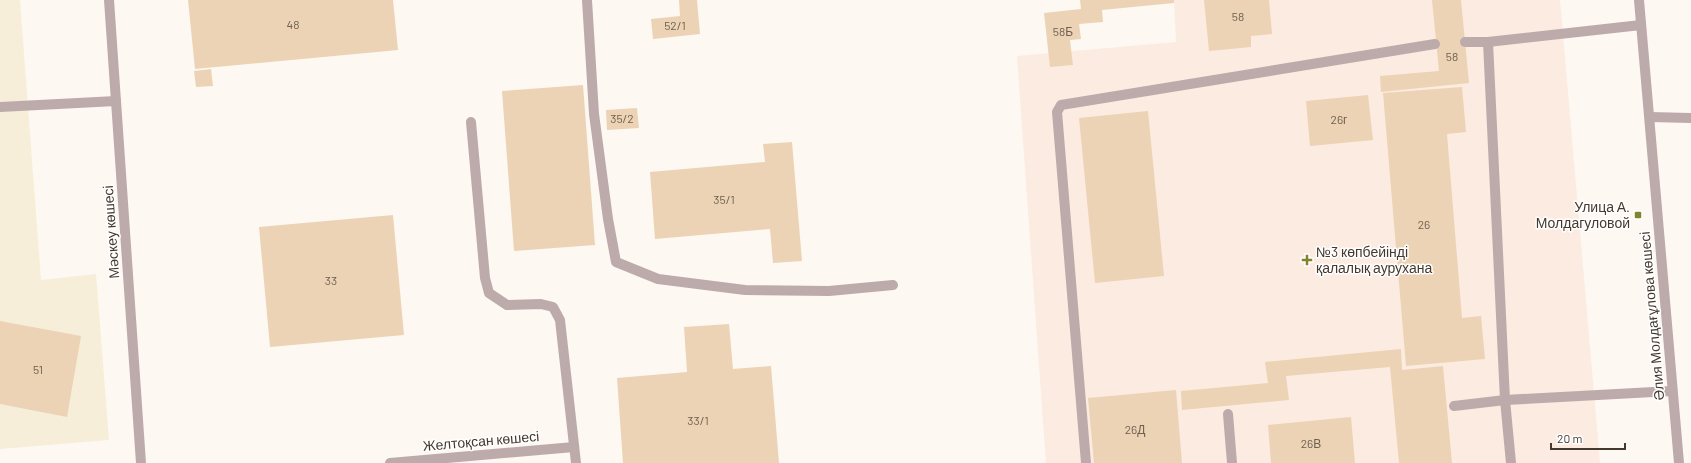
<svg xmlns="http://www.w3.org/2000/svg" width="1691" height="463" font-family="Barlow,sans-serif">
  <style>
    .commercial { fill: #f7eed9 }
    .medical { fill: #fcebe0 }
    .building { fill: #ecd3b5 }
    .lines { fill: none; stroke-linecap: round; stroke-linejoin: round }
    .service { stroke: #bdabab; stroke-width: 10 }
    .minor { stroke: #bdabab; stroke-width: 10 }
    .tertiary { stroke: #bdabab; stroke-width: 10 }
    .poi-dot { fill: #82832d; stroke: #fff; stroke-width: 1.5 }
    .labels { text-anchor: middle; stroke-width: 3; stroke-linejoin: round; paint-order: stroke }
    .number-label { font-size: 12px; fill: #6e6050 }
    .poi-label { font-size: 14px; fill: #44392e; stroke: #fff; text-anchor: end }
    .street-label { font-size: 14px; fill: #44392e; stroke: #fff }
  </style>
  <rect width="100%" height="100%" fill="#fdf8f2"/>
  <path class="commercial" d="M0 0H20L41 280 96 274 109 440 0 449Z"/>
  <path class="medical" d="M1174 0H1560L1600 463H1046L1017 56 1176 42Z"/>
  <g class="building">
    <path d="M188 0H393L398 50 195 69Z"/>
    <path d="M679 0H697L700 34 653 39 651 19 680 16Z"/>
    <path d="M1080 0H1174V3L1102 10 1103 22 1079 24 1081 39 1070 40 1073 65 1050 67 1044 13 1081 9Z"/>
    <path d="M1204 0H1269L1272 34 1251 36V47L1209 51Z"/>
    <path d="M1432 0H1461L1469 83 1381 92 1380 76 1439 71Z"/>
    <path d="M211 69 213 86 196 87 194 71Z"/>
    <path d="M583 85 595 245 514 251 502 91Z"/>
    <path d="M1462 87 1466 132 1447 134 1462 318 1481 316 1485 359 1406 366 1383 93Z"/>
    <path d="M1368 95 1373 140 1310 146 1306 101Z"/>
    <path d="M637 108 639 128 607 130 606 110Z"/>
    <path d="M1148 111 1164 276 1095 283 1079 118Z"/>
    <path d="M792 142 802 261 773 263 770 229 655 239 650 172 765 162 763 144Z"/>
    <path d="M393 215 404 335 270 347 259 227Z"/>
    <path d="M0 321 81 336 67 417 0 404Z"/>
    <path d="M729 324 733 369 771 366 779 463H623L617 378 687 372 684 327Z"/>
    <path d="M1401 349 1402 370 1443 366 1452 463H1399L1390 367 1286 376 1289 400 1182 410 1181 391 1268 383 1265 362Z"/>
    <path d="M1176 390 1182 463H1094L1088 398Z"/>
    <path d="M1351 417 1355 463H1271L1268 425Z"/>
  </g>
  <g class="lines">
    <g class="service">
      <path d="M587 0 594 114 608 219 616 262 658 279 745 290 829 291 893 285"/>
      <path d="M1465 42H1488"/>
      <path d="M0 107 116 101"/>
      <path d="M1650 117 1691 118"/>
      <path d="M471 122 485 278 489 293 507 305 541 304 553 307 560 320 576 463"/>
      <path d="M1454 406 1505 400 1672 391"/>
      <path d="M1228 414 1232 463"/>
      <path d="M1086 463 1057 112 1061 105 1435 44"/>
      <path d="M1511 463 1505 400 1488 42 1641 25"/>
    </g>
    <path class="minor" d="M390 463 574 447"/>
    <g class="tertiary">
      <path d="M109 0 141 463"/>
      <path d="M1639 0 1679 463"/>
    </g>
  </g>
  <g class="poi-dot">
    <rect x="1634" y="211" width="8" height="8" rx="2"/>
    <path d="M1305 254h4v4h4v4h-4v4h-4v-4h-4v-4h4z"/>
  </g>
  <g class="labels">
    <g class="number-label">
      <text x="1238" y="21">58</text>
      <text x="293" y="29">48</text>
      <text x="675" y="30">52/1</text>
      <text x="1063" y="36">58Б</text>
      <text x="1452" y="61">58</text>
      <text x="622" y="123">35/2</text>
      <text x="1339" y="124">26г</text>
      <text x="724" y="204">35/1</text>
      <text x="1424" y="229">26</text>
      <text x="331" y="285">33</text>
      <text x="38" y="374">51</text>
      <text x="698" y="425">33/1</text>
      <text x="1135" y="434">26Д</text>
      <text x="1311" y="448">26В</text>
    </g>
    <g class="poi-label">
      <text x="1630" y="212">Улица А.<tspan x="1630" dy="16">Молдагуловой</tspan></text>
      <text x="1316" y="257" text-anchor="start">№3 көпбейінді<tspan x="1316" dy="16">қалалық аурухана</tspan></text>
    </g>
    <g class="street-label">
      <text transform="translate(111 232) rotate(-94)" y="5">Мәскеу көшесі</text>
      <text transform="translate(1652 316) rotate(-95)" y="5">Әлия Молдағұлова көшесі</text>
      <text transform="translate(481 441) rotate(-5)" y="5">Желтоқсан көшесі</text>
    </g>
  </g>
  <path d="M1551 443v6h74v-6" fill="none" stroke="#44392e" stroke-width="2"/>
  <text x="1557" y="443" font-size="12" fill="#44392e" stroke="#ffffff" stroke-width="3" paint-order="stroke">20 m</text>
</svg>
